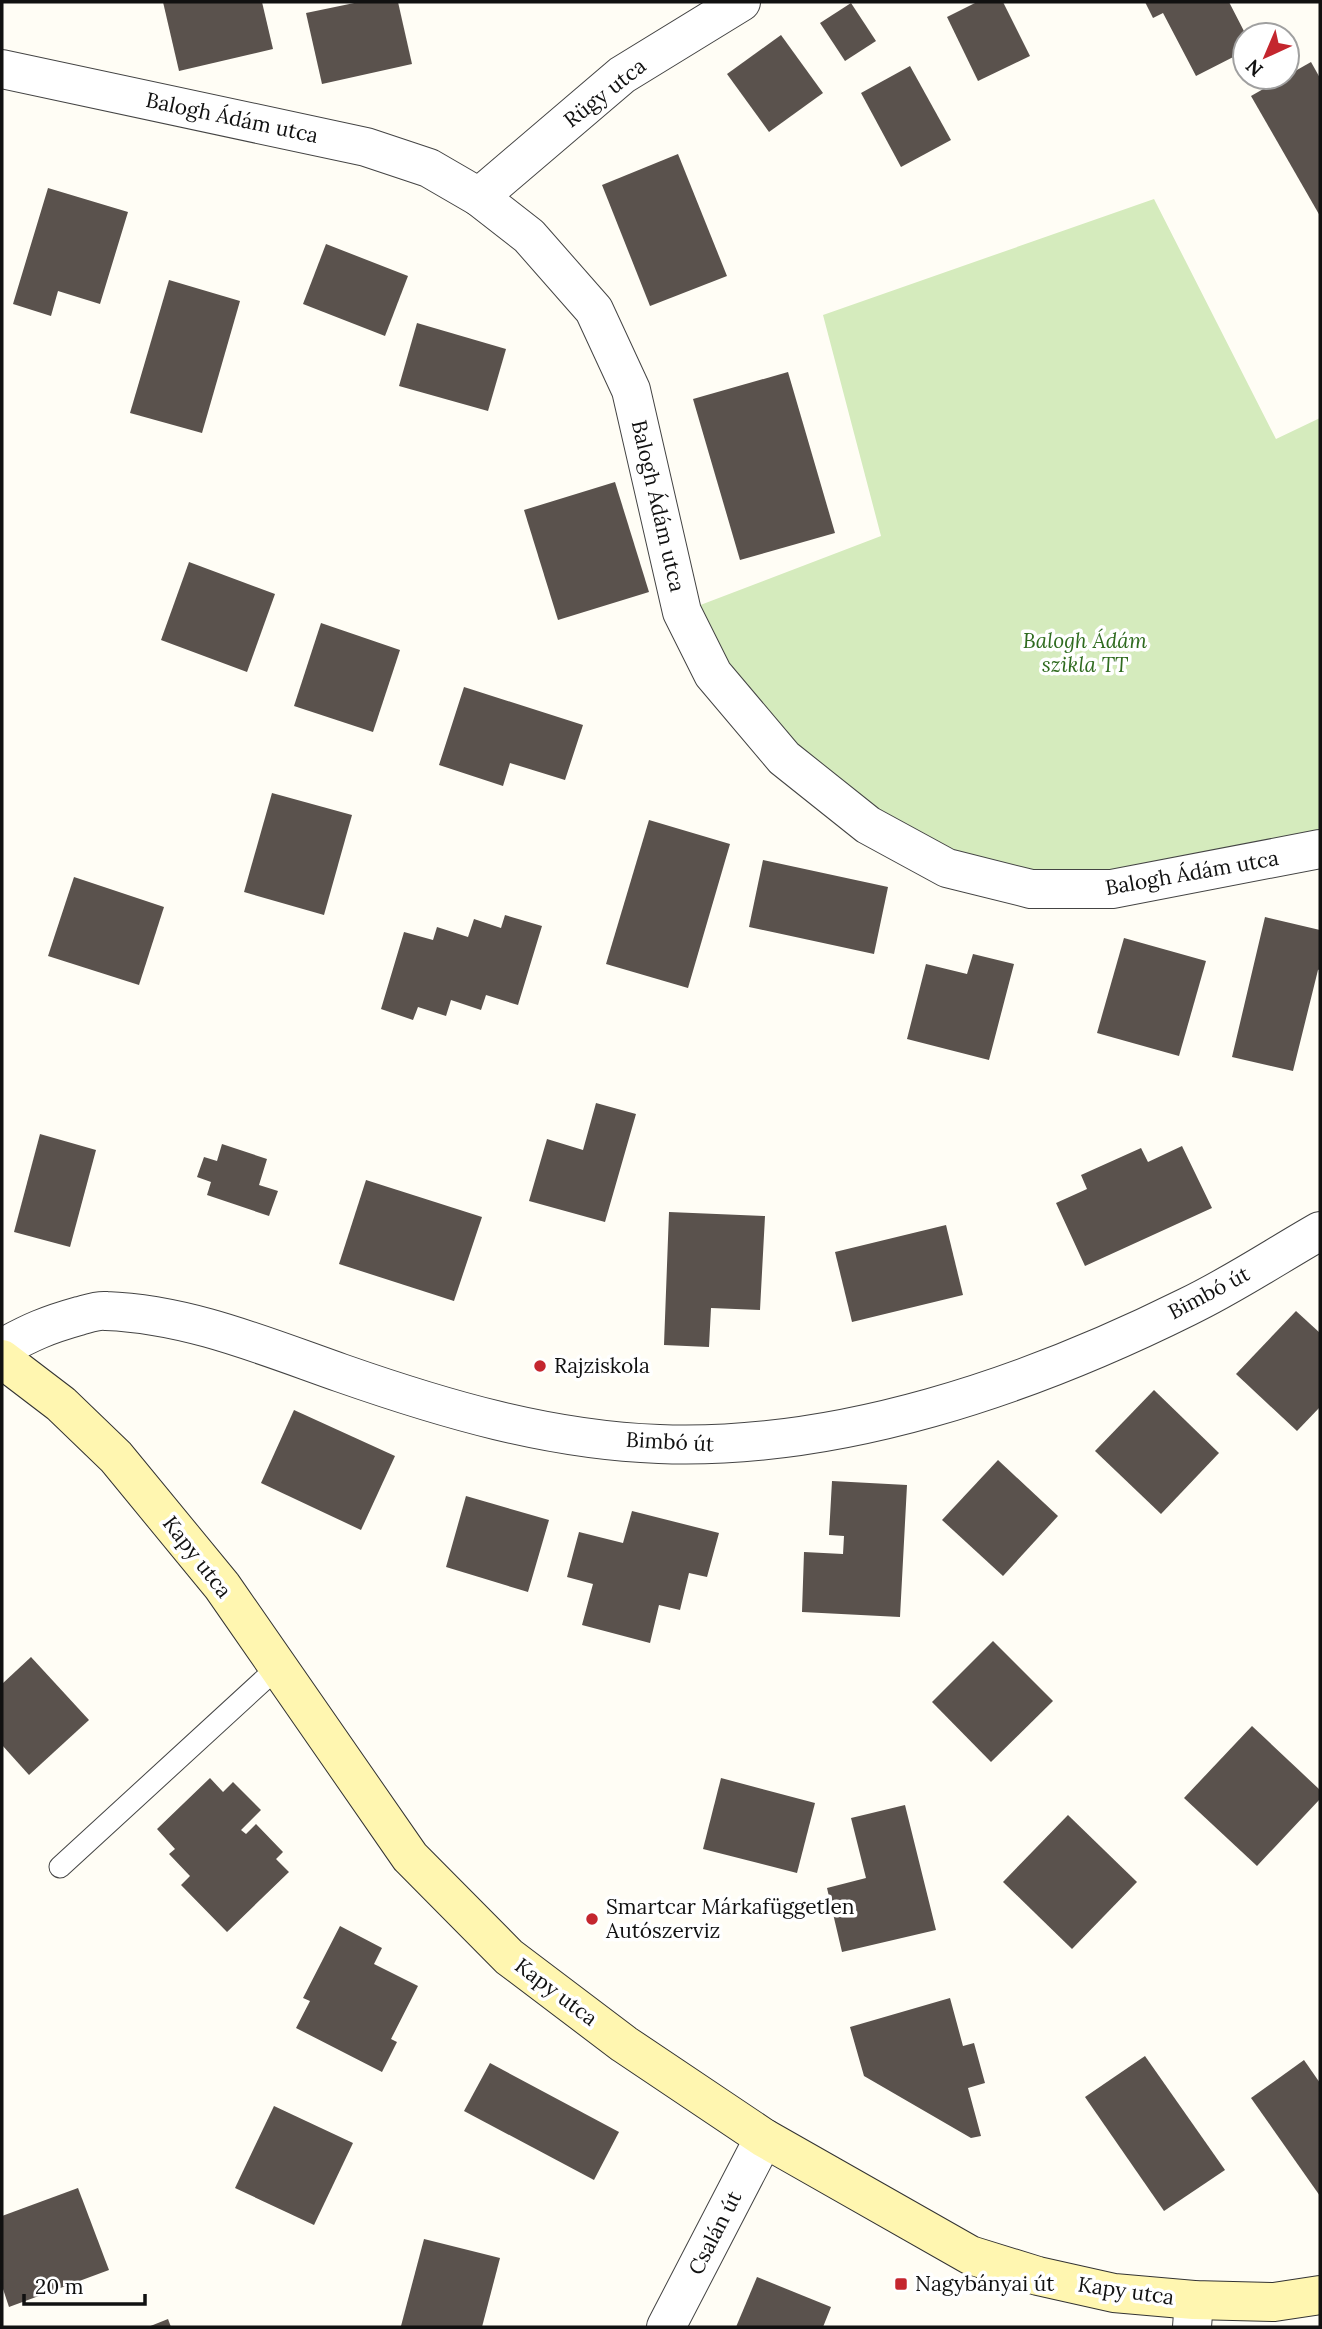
<svg xmlns="http://www.w3.org/2000/svg" width="1322" height="2329" font-family="Lora,serif">
  <style>
    .green { fill: #d5ebbd }
    .building { fill: #5a524d }
    .lines { fill: none; stroke-linecap: round; stroke-linejoin: round }
    .lane-casing { stroke: #444; stroke-width: 23 }
    .street-casing { stroke: #444; stroke-width: 40 }
    .secondary-casing { stroke: #333; stroke-width: 40 }
    .lane { stroke: #fff; stroke-width: 21 }
    .street { stroke: #fff; stroke-width: 38 }
    .secondary { stroke: #fff6b0; stroke-width: 38 }
    .poi-dot { fill: #c4262e; stroke: #fff; stroke-width: 2.5 }
    .labels { text-anchor: middle; stroke-width: 7; stroke-linejoin: round; paint-order: stroke }
    .street-label { font-size: 21px; fill: #111; stroke: #fff }
    .park-label { font-size: 21px; font-style: italic; fill: #2f6b1f; stroke: #fff }
    .poi-label { font-size: 21px; fill: #111; stroke: #fff; text-anchor: start }
  </style>
  <rect width="100%" height="100%" fill="#fffdf5"/>
  <path class="green" d="M1154 199 1276 439 1320 418V849L1031 889 868 825 682 612 881 536 823 315Z"/>
  <g class="building">
    <path d="M163 2H262L273 49 179 71Z"/>
    <path d="M359 2H398L412 64 322 84 306 13Z"/>
    <path d="M977 2H1003L1030 56 978 81 947 17Z"/>
    <path d="M1145 2H1229L1246 35 1245 51 1196 76 1163 13 1153 18Z"/>
    <path d="M851 3 876 41 845 61 820 23Z"/>
    <path d="M781 35 823 93 769 132 727 74Z"/>
    <path d="M1311 62 1320 78V216L1251 96Z"/>
    <path d="M910 66 951 140 901 167 861 93Z"/>
    <path d="M678 154 727 276 650 306 602 185Z"/>
    <path d="M48 188 128 212 100 304 58 291 51 316 13 304Z"/>
    <path d="M326 244 408 276 385 336 303 304Z"/>
    <path d="M169 280 240 301 202 433 130 413Z"/>
    <path d="M417 323 506 349 488 411 399 386Z"/>
    <path d="M788 372 835 533 740 560 693 399Z"/>
    <path d="M615 482 649 592 558 620 524 510Z"/>
    <path d="M189 562 275 594 247 672 161 640Z"/>
    <path d="M321 623 400 650 373 732 294 706Z"/>
    <path d="M464 687 583 725 565 780 510 763 503 786 439 765Z"/>
    <path d="M272 793 352 815 324 915 244 892Z"/>
    <path d="M649 820 730 844 688 988 606 964Z"/>
    <path d="M763 860 888 887 874 954 749 927Z"/>
    <path d="M74 877 164 907 139 985 48 956Z"/>
    <path d="M505 915 542 926 518 1005 486 995 481 1010 451 1000 446 1016 418 1007 413 1020 381 1009 404 932 433 940 437 927 468 937 474 919 501 928Z"/>
    <path d="M1265 917 1320 930V969L1318 970 1293 1071 1232 1057Z"/>
    <path d="M1124 938 1206 961 1179 1056 1097 1033Z"/>
    <path d="M973 954 1014 964 989 1060 907 1039 926 964 967 974Z"/>
    <path d="M596 1103 636 1114 605 1222 529 1201 547 1139 583 1150Z"/>
    <path d="M40 1134 96 1150 70 1247 14 1232Z"/>
    <path d="M222 1144 267 1159 259 1185 278 1191 269 1216 207 1195 211 1182 197 1177 204 1157 217 1161Z"/>
    <path d="M1182 1146 1212 1208 1085 1266 1056 1203 1087 1189 1081 1175 1141 1148 1148 1162Z"/>
    <path d="M366 1180 482 1217 454 1301 339 1264Z"/>
    <path d="M669 1212 765 1216 760 1310 711 1308 709 1347 664 1345Z"/>
    <path d="M946 1225 963 1295 852 1322 835 1252Z"/>
    <path d="M1296 1311 1320 1333V1407L1297 1431 1236 1374Z"/>
    <path d="M1154 1390 1219 1453 1161 1514 1095 1451Z"/>
    <path d="M294 1410 395 1456 361 1530 261 1483Z"/>
    <path d="M998 1460 1058 1516 1003 1576 942 1520Z"/>
    <path d="M832 1481 907 1485 900 1617 802 1612 804 1552 843 1554 844 1536 829 1535Z"/>
    <path d="M466 1496 549 1520 528 1592 446 1567Z"/>
    <path d="M632 1511 719 1533 707 1577 689 1573 680 1610 659 1605 650 1643 582 1625 593 1584 567 1577 579 1532 623 1543Z"/>
    <path d="M993 1641 1053 1701 991 1762 932 1702Z"/>
    <path d="M31 1657 89 1720 29 1775 2 1745V1684Z"/>
    <path d="M1252 1726 1320 1790V1799L1257 1866 1184 1798Z"/>
    <path d="M210 1778 223 1792 233 1782 261 1810 241 1830 246 1834 256 1824 283 1852 276 1859 289 1872 227 1932 181 1885 190 1876 169 1854 175 1849 157 1829Z"/>
    <path d="M721 1778 815 1803 797 1873 703 1849Z"/>
    <path d="M905 1805 936 1930 842 1952 827 1888 866 1878 851 1818Z"/>
    <path d="M1068 1815 1137 1882 1072 1949 1003 1882Z"/>
    <path d="M340 1926 382 1948 374 1964 418 1986 391 2039 397 2042 382 2072 296 2028 310 2001 303 1998Z"/>
    <path d="M950 1998 963 2046 974 2043 985 2083 968 2088 981 2136 971 2138 864 2076 850 2027Z"/>
    <path d="M1145 2056 1225 2170 1164 2211 1085 2097Z"/>
    <path d="M1304 2060 1320 2083V2196L1251 2098Z"/>
    <path d="M490 2063 619 2132 594 2180 464 2111Z"/>
    <path d="M274 2106 353 2143 314 2225 235 2188Z"/>
    <path d="M78 2188 109 2270 9 2307 2 2286V2216Z"/>
    <path d="M424 2239 500 2258 482 2327 401 2326Z"/>
    <path d="M757 2277 831 2307 823 2327H736Z"/>
    <path d="M168 2319 171 2327H148Z"/>
  </g>
  <g class="lines">
    <g class="lane-casing">
      <path id="lane" d="M60 1867 278 1667"/>
    </g>
    <g class="street-casing">
      <g id="street">
        <path d="M2 69 366 147 429 168 479 197 529 236 594 310 631 390 682 612 713 674 784 758 868 825 947 868 1031 889H1112L1320 849"/>
        <path d="M479 197 622 75 741 2"/>
        <path d="M2 1348C31 1332 47 1325 79 1316 87 1314 97 1310 106 1311 188 1314 264 1346 341 1373 444 1409 549 1440 659 1444 839 1451 1028 1386 1187 1307 1233 1285 1276 1256 1320 1231"/>
        <path d="M666 2327 764 2138"/>
        <path d="M1192 2327 1194 2300"/>
      </g>
    </g>
    <g class="secondary-casing">
      <path id="secondary" d="M2 1359 61 1404 116 1457 222 1586 410 1857 509 1957 624 2044 764 2138 970 2255 1038 2276 1114 2293 1194 2300 1274 2302 1320 2295"/>
    </g>
    <use href="#lane" class="lane"/>
    <use href="#street" class="street"/>
    <use href="#secondary" class="secondary"/>
  </g>
  <g class="poi-dot">
    <circle cx="540" cy="1366" r="7"/>
    <circle cx="592" cy="1919" r="7"/>
    <rect x="894" y="2277" width="14" height="14" rx="3.5"/>
  </g>
  <g class="labels">
    <g class="street-label">
      <text transform="translate(605 93) rotate(-38)" y="7">Rügy utca</text>
      <text transform="translate(232 118) rotate(12)" y="7">Balogh Ádám utca</text>
      <text transform="translate(658 506) rotate(77)" y="7">Balogh Ádám utca</text>
      <text transform="translate(1192 873) rotate(-10)" y="7">Balogh Ádám utca</text>
      <text transform="translate(1209 1293) rotate(-28)" y="7">Bimbó út</text>
      <text transform="translate(670 1442) rotate(3)" y="7">Bimbó út</text>
      <text transform="translate(197 1557) rotate(52)" y="7">Kapy utca</text>
      <text transform="translate(556 1992) rotate(37)" y="7">Kapy utca</text>
      <text transform="translate(715 2233) rotate(-63)" y="7">Csalán út</text>
      <text transform="translate(1126 2291) rotate(8)" y="7">Kapy utca</text>
    </g>
    <g class="park-label">
      <text x="1085" y="648">Balogh Ádám<tspan x="1085" dy="24">szikla TT</tspan></text>
    </g>
    <g class="poi-label">
      <text x="554" y="1373">Rajziskola</text>
      <text x="606" y="1914">Smartcar Márkafüggetlen<tspan x="606" dy="24">Autószerviz</tspan></text>
      <text x="915" y="2291">Nagybányai út</text>
    </g>
  </g>
  <rect width="1322" height="2329" fill="none" stroke="#111111" stroke-width="7"/>
  <g transform="translate(1266 56) rotate(224)"><circle r="33" fill="#ffffff" stroke="#a0a0a0" stroke-width="2"/>
  <path d="M0-5L12 26L0 18L-12 26Z" fill="#c4262e"/>
  <text y="-10" font-size="19" font-weight="bold" text-anchor="middle" fill="#111111">N</text>
  </g>
  <path d="M24 2294v10h121v-10" fill="none" stroke="#111111" stroke-width="3.5"/>
  <text x="35" y="2294" font-size="21" fill="#111111" stroke="#ffffff" stroke-width="5" paint-order="stroke">20 m</text>
</svg>
